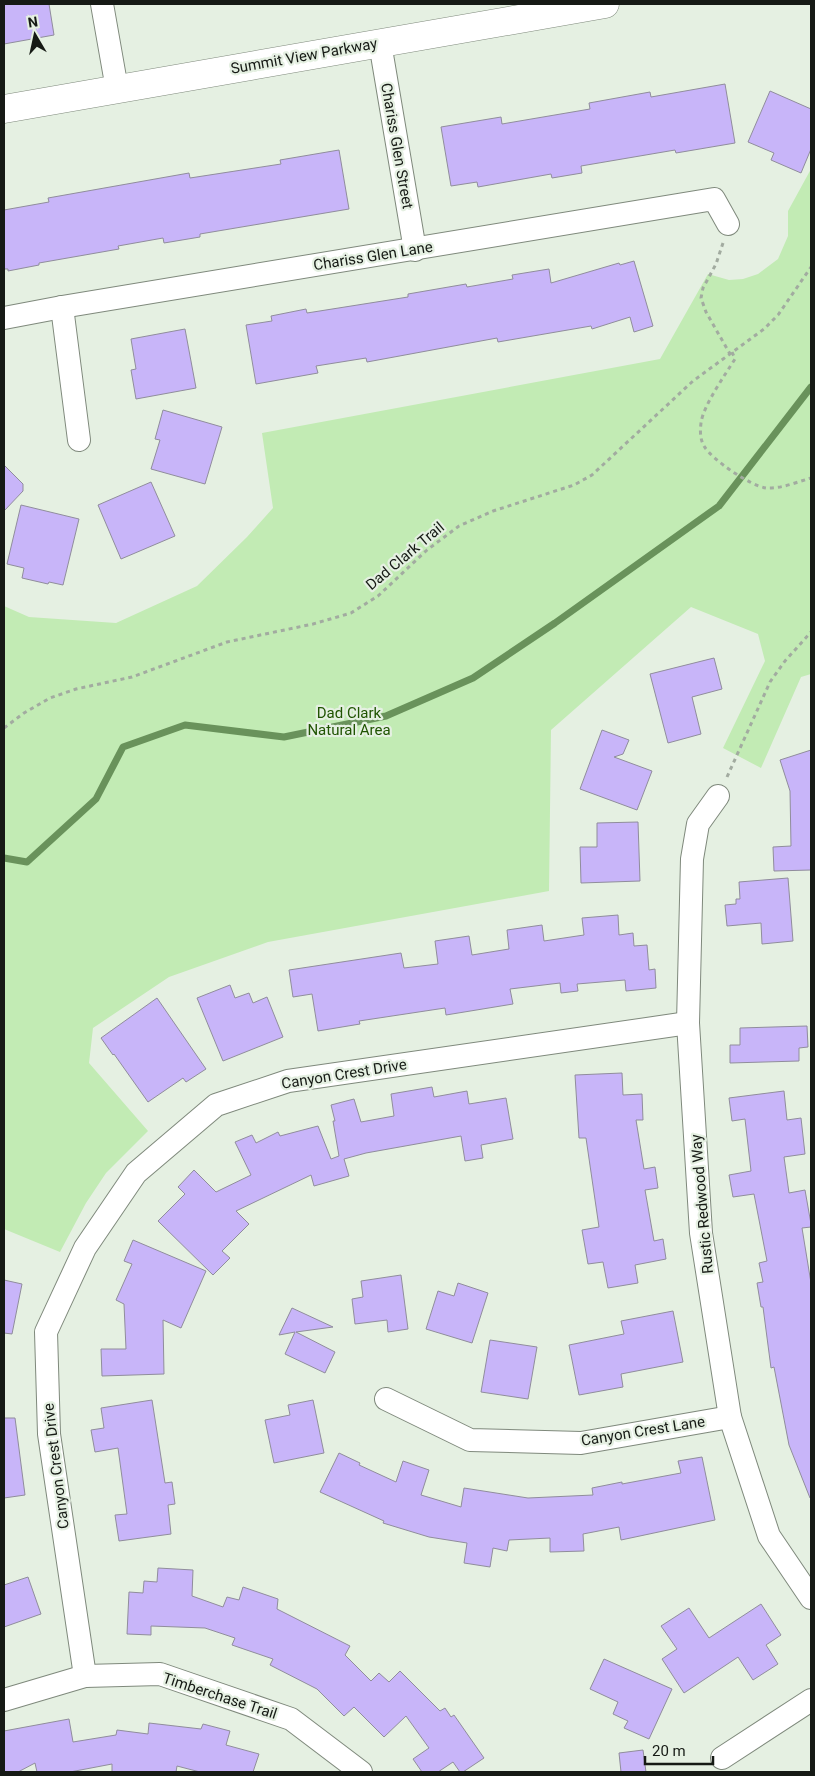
<svg xmlns="http://www.w3.org/2000/svg" width="815" height="1776" font-family="Roboto,sans-serif">
  <style>
    .green { fill: #c2ebb4 }
    .lines { fill: none; stroke-linecap: round; stroke-linejoin: round }
    .stream { stroke: #69925b; stroke-width: 7 }
    .building { fill: #c8b5f9; stroke: #908d9c }
    .street-casing { stroke: #7f897c; stroke-width: 24 }
    .secondary-casing { stroke: #7f897c; stroke-width: 29 }
    .path { stroke: #a2aba0; stroke-width: 3; stroke-dasharray: 4 4; stroke-linecap: butt }
    .street { stroke: #fff; stroke-width: 22 }
    .secondary { stroke: #fff; stroke-width: 28 }
    .labels { text-anchor: middle; stroke-width: 4.5; stroke-linejoin: round; paint-order: stroke }
    .street-label { font-size: 15px; fill: #161a15; stroke: #e5f0e2 }
    .park-label { font-size: 15px; fill: #205402; stroke: #e5f0e2 }
  </style>
  <rect width="100%" height="100%" fill="#e5f0e2"/>
  <path class="green" d="M811 169V674L801 677 761 768 723 748 765 661 758 634 691 607 551 730 549 891 268 942 169 977 93 1028 89 1063 148 1131 106 1173 86 1203 60 1252 4 1229V606L29 617 116 623 197 586 247 537 273 508 262 433 660 359 708 274 729 280 743 279 758 274 778 259 788 236V211Z"/>
  <g class="lines">
    <path class="stream" d="M4 858 27 862 96 799 123 747 185 725 284 737 386 716 473 678 555 623 719 506 811 387"/>
  </g>
  <g class="building">
    <path d="M4 4H49L54 35 4 44Z"/>
    <path d="M725 84 735 143 676 153 675 150 581 166 582 173 552 178 551 174 478 187 477 182 451 186 441 127 501 117 502 124 590 109 589 103 650 92 651 97Z"/>
    <path d="M770 91 811 109V149L801 173 771 160 774 153 748 142Z"/>
    <path d="M339 150 349 209 200 234V237L164 243 163 238 118 246 119 249 39 263V265L8 271V269H4V210L49 202 48 198 189 173 190 178 281 164 280 160Z"/>
    <path d="M634 261 653 326 634 332 630 317 592 329 591 326 498 342 497 338 367 362 366 358 316 366 318 373 256 384 246 325 272 321 271 316 306 309 307 313 408 297V294L466 284 467 287 513 279 512 275 549 269 551 283 619 263 620 265Z"/>
    <path d="M185 329 196 388 136 399 131 370 136 369 131 339Z"/>
    <path d="M163 410 222 427 205 484 151 469 160 440 155 439Z"/>
    <path d="M4 465 23 484V491L4 511Z"/>
    <path d="M151 482 175 536 121 559 98 505Z"/>
    <path d="M21 505 79 519 63 585 49 582 48 584 22 578 24 568 7 564Z"/>
    <path d="M714 658 722 689 692 697 701 734 668 743 650 674Z"/>
    <path d="M602 730 629 740 623 754 614 757 652 771 637 810 580 789Z"/>
    <path d="M811 750V870L774 871 773 847 791 846 790 791 780 760Z"/>
    <path d="M638 822 640 881 581 883 580 847H597V823Z"/>
    <path d="M788 878 793 941 762 944 761 923 727 926 725 905 736 904V899H740L739 882Z"/>
    <path d="M618 915 619 935 633 933 634 946 647 945 649 970 655 969 656 988 626 991 625 980 577 984 578 991 561 993 560 983 510 989 513 1004 446 1015 445 1008 359 1021 360 1024 318 1031 312 994 293 997 289 970 401 953 404 968 438 964 435 941 469 936 472 955 509 949 507 930 542 925 544 941 584 935 582 918Z"/>
    <path d="M230 985 235 998 249 993 253 1003 267 997 283 1037 223 1061 197 998Z"/>
    <path d="M157 998 206 1069 186 1082 183 1078 148 1102 114 1054 113 1055 101 1038Z"/>
    <path d="M807 1026 808 1047 799 1048V1061L730 1063V1045H740V1028Z"/>
    <path d="M622 1073 623 1095 642 1094 643 1120H636L644 1169 655 1167 658 1188 645 1190 654 1241 663 1239 666 1259 635 1265 638 1283 608 1288 603 1262 588 1264 582 1230 599 1227 586 1138H579L575 1075Z"/>
    <path d="M432 1087 434 1097 467 1091 469 1104 506 1098 513 1139 481 1145 483 1158 465 1161 461 1136 366 1153 344 1159 349 1176 314 1186 311 1175 236 1211 249 1224 222 1251 230 1258 213 1275 158 1221 185 1194 178 1187 194 1170 216 1192 251 1175 235 1142 252 1135 256 1143 278 1132 280 1136 318 1126 331 1159 339 1156 333 1121H335L331 1105 354 1099 361 1122 394 1116 391 1094Z"/>
    <path d="M784 1091 787 1120 801 1118 805 1154 784 1157 789 1193 805 1190 811 1224V1227L802 1228 811 1283V1498H810L789 1445 774 1367 771 1368 763 1307H761L757 1283 763 1282 759 1263 767 1261 754 1194 733 1197 729 1175 751 1171 745 1119 732 1121 729 1098Z"/>
    <path d="M133 1240 206 1271 181 1328 163 1320 164 1374 102 1376 101 1349H126L124 1304 116 1300 132 1264 124 1261Z"/>
    <path d="M401 1275 408 1329 388 1332 387 1320 355 1324 352 1299 363 1297 361 1281Z"/>
    <path d="M4 1280 22 1284 12 1334 4 1333Z"/>
    <path d="M458 1283 488 1293 472 1343 426 1329 438 1291 454 1296Z"/>
    <path d="M292 1308 333 1327 296 1332 335 1352 325 1373 285 1354 295 1332 279 1335Z"/>
    <path d="M673 1311 683 1362 621 1374 623 1387 579 1395 569 1345 624 1334 621 1321Z"/>
    <path d="M490 1340 537 1347 528 1399 481 1392Z"/>
    <path d="M152 1400 165 1483 172 1482 175 1504 168 1505 171 1534 119 1541 115 1515 127 1514 118 1448 95 1452 91 1430 104 1428 101 1408Z"/>
    <path d="M313 1400 324 1453 274 1463 265 1420 290 1415 288 1405Z"/>
    <path d="M4 1418H15L25 1495 4 1498Z"/>
    <path d="M339 1453 360 1463 359 1465 396 1482 403 1461 429 1470 421 1495 461 1507 464 1488 528 1498 593 1495 592 1488 622 1482V1484L681 1473 678 1461 702 1457 715 1520 621 1540 619 1527 583 1534 584 1551 550 1552V1538L509 1540 507 1551 493 1548 490 1567 464 1563 467 1543 429 1537 383 1523 384 1521 320 1492Z"/>
    <path d="M158 1568 193 1570 192 1596 223 1607 227 1597 239 1600 243 1587 278 1599 277 1609 350 1646 345 1655 371 1681 379 1673 389 1682 400 1671 440 1711 445 1708 451 1717 454 1715 484 1758 463 1772H460L453 1762 438 1772H422L413 1759 429 1748 406 1716 384 1737 354 1707 344 1716 317 1689 270 1665 273 1659 232 1645 235 1638 205 1628 151 1626V1635L127 1634 129 1592 143 1593 144 1581 157 1582Z"/>
    <path d="M28 1577 41 1614 4 1627V1585Z"/>
    <path d="M761 1604 781 1635 766 1645 778 1664 753 1680 738 1657 684 1693 662 1659 677 1649 661 1626 689 1608 709 1638Z"/>
    <path d="M604 1659 672 1689 649 1739 624 1728 628 1721 613 1714 618 1702 590 1689Z"/>
    <path d="M69 1719 73 1742 116 1735 117 1730 148 1734 149 1723 201 1729 203 1724 230 1731 226 1745 259 1754 253 1772H200L177 1766 176 1772H112V1764L70 1772H37L35 1763 18 1772H4V1731Z"/>
    <path d="M643 1750 646 1772H621L619 1753Z"/>
  </g>
  <g class="lines">
    <g class="street-casing">
      <g id="street">
        <path d="M102 4 117 89"/>
        <path d="M380 43 415 250"/>
        <path d="M62 307 79 440"/>
        <path d="M4 318 62 307 714 199 728 224"/>
        <path d="M718 796 698 824 692 859 688 1023 701 1233 730 1417 769 1536 811 1598"/>
        <path d="M386 1399 470 1440 581 1443 730 1417"/>
        <path d="M85 1676 49 1434 46 1332 85 1248 136 1173 216 1105 288 1081 688 1023"/>
        <path d="M4 1700 85 1676 160 1674 291 1719 361 1772"/>
        <path d="M722 1758 811 1700"/>
      </g>
    </g>
    <g class="secondary-casing">
      <path id="secondary" d="M4 109 605 4"/>
    </g>
    <g class="path">
      <path d="M723 243 716 264 703 288 701 298 706 312 730 354"/>
      <path d="M732 352 735 359C725 375 703 406 701 423 700 431 700 439 704 446 712 460 751 486 766 488 781 489 797 482 811 478"/>
      <path d="M4 728 24 713 50 698 76 689 132 677 227 642 313 624 351 613 378 596 427 550 459 526 493 511 574 485 592 475 693 381 764 329 778 315 811 267"/>
      <path d="M727 777 770 682 785 661 811 632"/>
    </g>
    <use href="#street" class="street"/>
    <use href="#secondary" class="secondary"/>
  </g>
  <g class="labels">
    <g class="street-label">
      <text transform="translate(304 56) rotate(-10)" y="5">Summit View Parkway</text>
      <text transform="translate(397 146) rotate(80)" y="5">Chariss Glen Street</text>
      <text transform="translate(373 256) rotate(-9)" y="5">Chariss Glen Lane</text>
      <text transform="translate(405 556) rotate(-40)" y="5">Dad Clark Trail</text>
      <text transform="translate(344 1074) rotate(-9)" y="5">Canyon Crest Drive</text>
      <text transform="translate(702 1204) rotate(-95)" y="5">Rustic Redwood Way</text>
      <text transform="translate(643 1431) rotate(-9)" y="5">Canyon Crest Lane</text>
      <text transform="translate(56 1466) rotate(-97)" y="5">Canyon Crest Drive</text>
      <text transform="translate(220 1696) rotate(18)" y="5">Timberchase Trail</text>
    </g>
    <g class="park-label">
      <text x="349" y="718">Dad Clark<tspan x="349" dy="17">Natural Area</tspan></text>
    </g>
  </g>
  <rect width="815" height="1776" fill="none" stroke="#161a15" stroke-width="10"/>
  <g transform="translate(35 35) rotate(351)" stroke="#e5f0e2" stroke-width="4" paint-order="stroke">
  <path d="M0-4L9 19L0 12L-9 19Z" fill="#161a15"/>
  <text y="-8" font-size="14" font-weight="bold" text-anchor="middle" fill="#161a15">N</text>
  </g>
  <path d="M645 1756v8h68v-8" fill="none" stroke="#161a15" stroke-width="2.5"/>
  <text x="652" y="1756" font-size="15" fill="#161a15" stroke="#e5f0e2" stroke-width="4" paint-order="stroke">20 m</text>
</svg>
